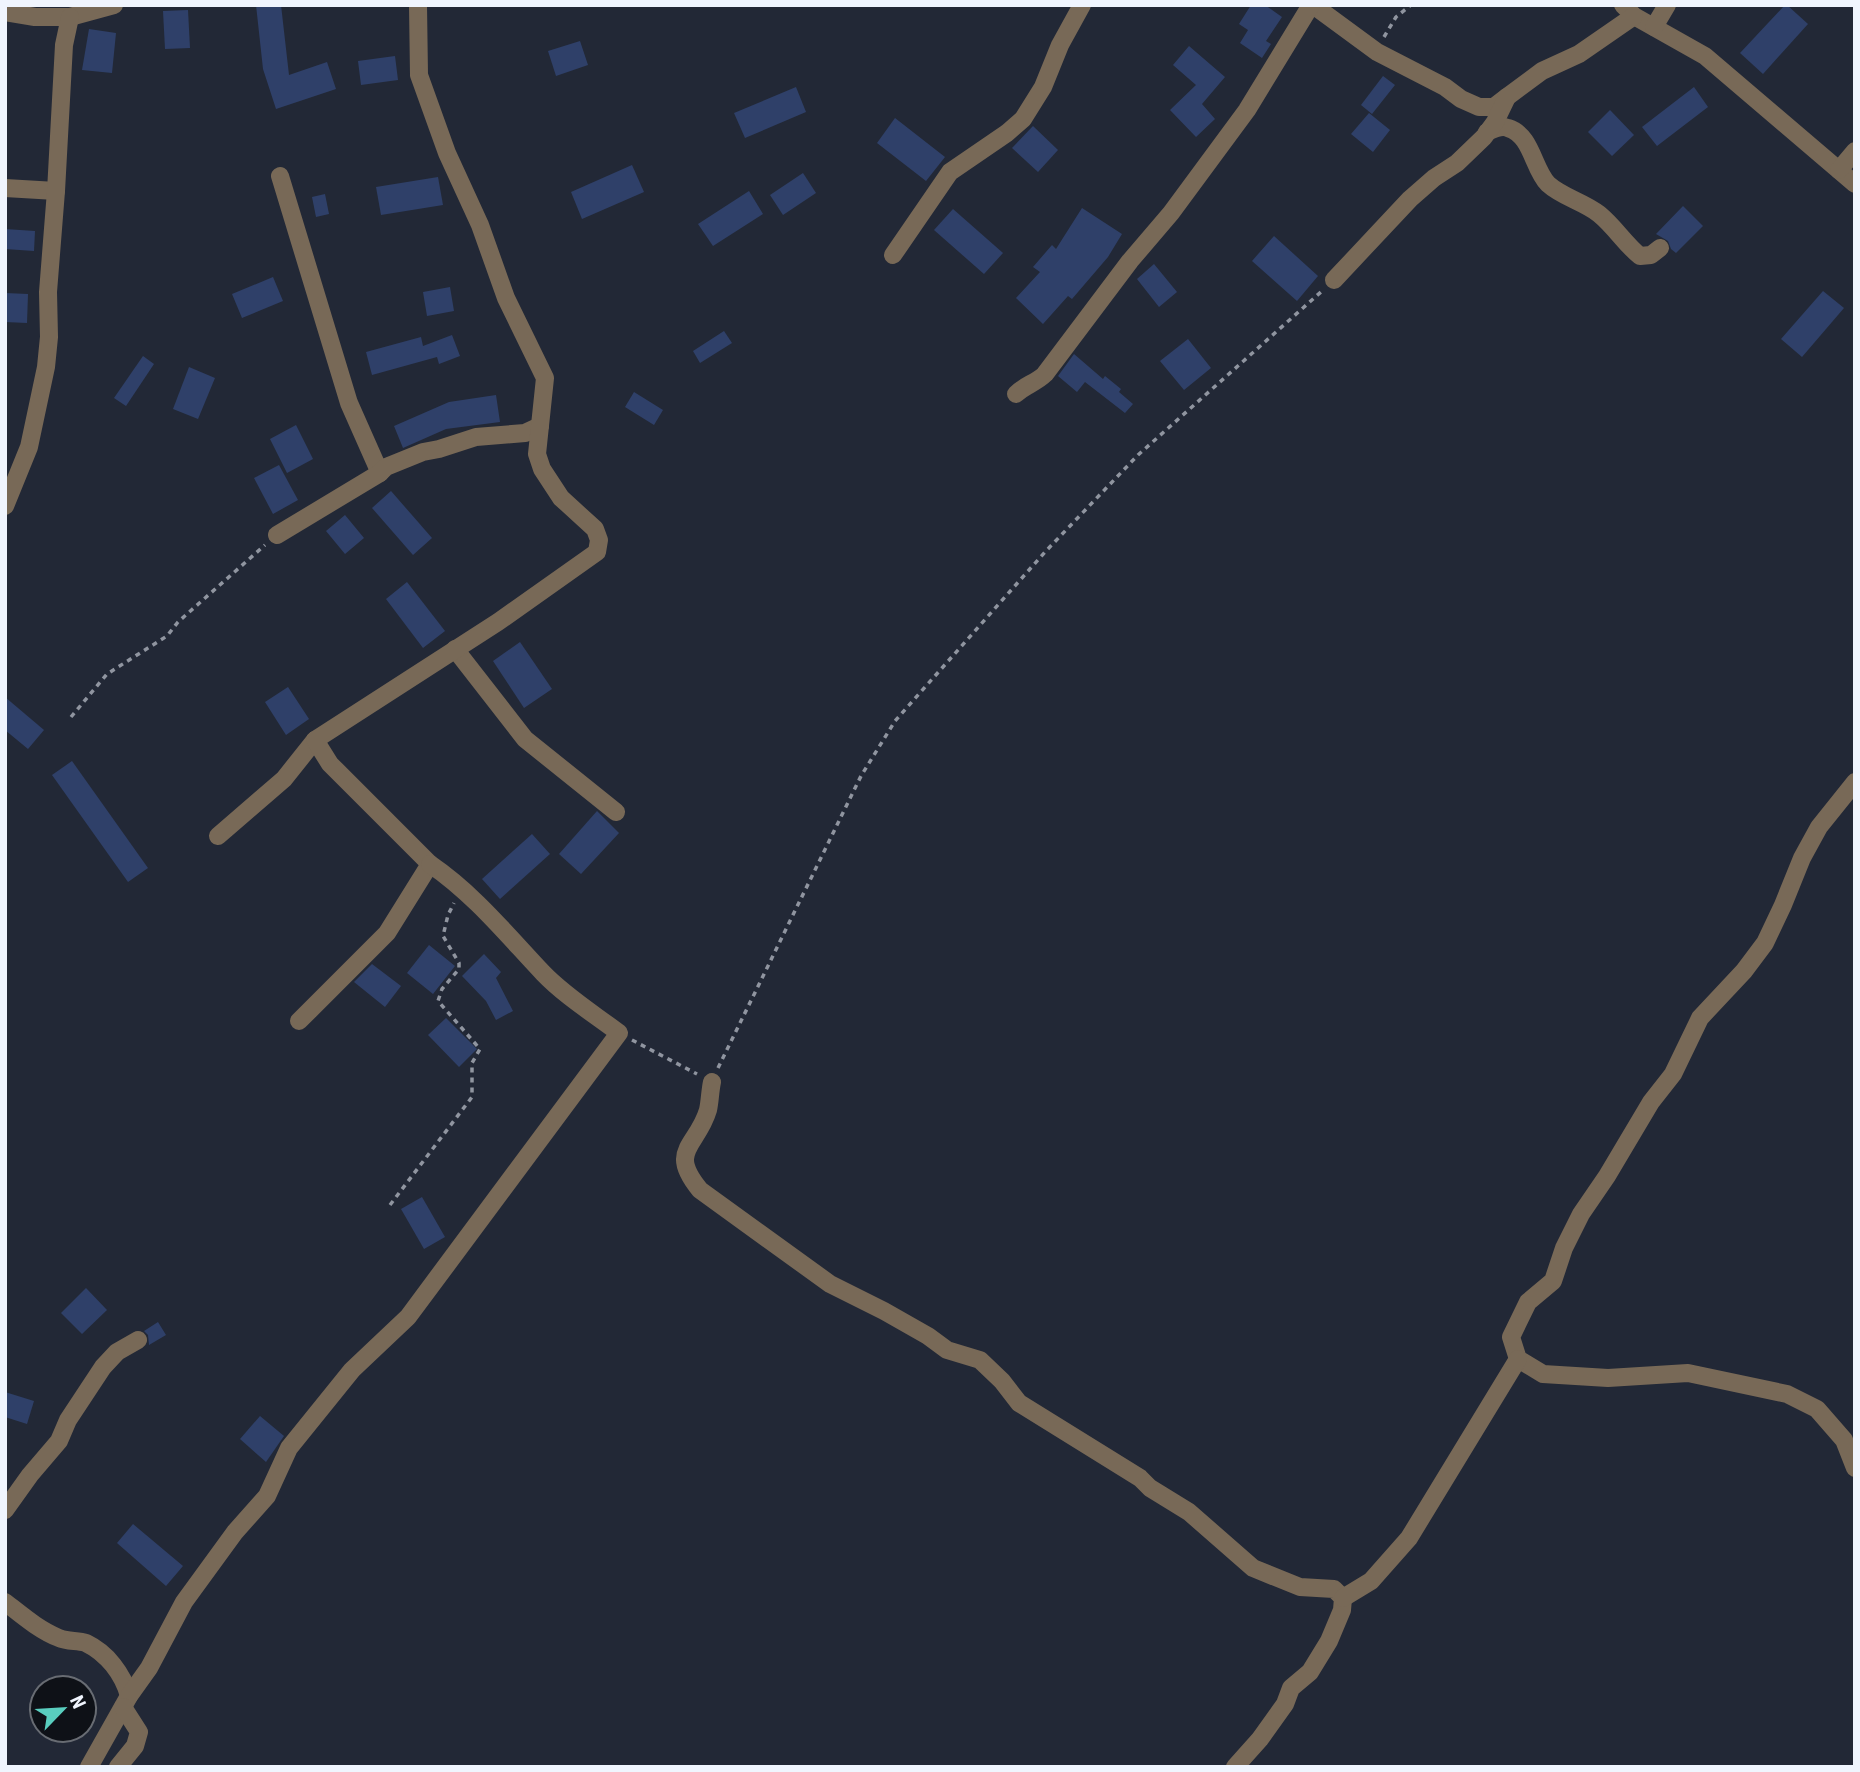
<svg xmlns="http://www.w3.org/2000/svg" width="1860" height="1772" font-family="'Roboto Condensed',sans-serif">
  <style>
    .building { fill: #2f4069 }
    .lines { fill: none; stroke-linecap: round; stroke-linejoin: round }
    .path { stroke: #9095a0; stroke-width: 3.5; stroke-dasharray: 5 5; stroke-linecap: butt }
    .minor { stroke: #786957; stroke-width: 18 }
  </style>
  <rect width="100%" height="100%" fill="#222836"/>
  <g class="building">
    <path d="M256 5H281L289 75 327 62 336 89 276 109 263 69Z"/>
    <path d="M1251 5H1265L1282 17 1266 41 1271 44 1262 58 1240 43 1248 30 1239 24Z"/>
    <path d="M1785 5H1787L1808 24 1763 74 1740 53Z"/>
    <path d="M188 10 190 48 165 49 163 11Z"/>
    <path d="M89 29 116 33 112 73 82 70Z"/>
    <path d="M580 41 588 65 556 76 548 51Z"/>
    <path d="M1189 46 1225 77 1202 104 1215 119 1196 137 1170 110 1196 85 1173 65Z"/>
    <path d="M395 56 398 80 361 85 358 61Z"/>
    <path d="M1383 76 1395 85 1372 114 1361 105Z"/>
    <path d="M796 87 806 112 745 138 734 113Z"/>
    <path d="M1694 87 1708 107 1657 146 1642 127Z"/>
    <path d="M1610 110 1634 135 1612 156 1588 132Z"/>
    <path d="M1369 113 1390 130 1373 152 1351 134Z"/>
    <path d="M895 118 945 157 926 181 877 143Z"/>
    <path d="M1033 126 1058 150 1038 172 1012 148Z"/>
    <path d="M632 165 644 192 582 219 571 192Z"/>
    <path d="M803 173 816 193 783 215 770 195Z"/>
    <path d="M438 177 443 205 381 215 376 187Z"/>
    <path d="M749 191 763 214 713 246 698 224Z"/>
    <path d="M325 194 329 214 316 217 312 197Z"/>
    <path d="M1683 206 1703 226 1676 253 1671 249 1668 241 1656 234Z"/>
    <path d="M1082 208 1122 234 1108 257 1072 299 1068 296 1043 324 1016 298 1040 272 1033 267 1052 245 1056 249Z"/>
    <path d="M953 209 1003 253 984 274 934 230Z"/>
    <path d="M5 229 35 231 34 251 5 249Z"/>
    <path d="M1274 236 1318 276 1297 301 1252 261Z"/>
    <path d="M1154 264 1177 292 1159 307 1137 279Z"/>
    <path d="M273 277 283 301 242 318 232 294Z"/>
    <path d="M450 287 454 311 427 316 423 292Z"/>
    <path d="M1823 291 1844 308 1802 357 1781 339Z"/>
    <path d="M5 293 28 294 27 323 5 322Z"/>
    <path d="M724 331 732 343 700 363 693 351Z"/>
    <path d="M452 335 460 356 439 364 437 357 372 375 366 352 421 337 423 346Z"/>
    <path d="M1188 339 1211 368 1184 390 1160 361Z"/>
    <path d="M1074 354 1103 379 1105 376 1121 389 1119 392 1133 404 1125 413 1085 382 1077 392 1058 376Z"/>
    <path d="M143 356 154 364 126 406 114 398Z"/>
    <path d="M189 367 215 378 198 419 173 409Z"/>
    <path d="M634 392 663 410 654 425 625 407Z"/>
    <path d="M496 395 500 422 446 429 403 448 394 426 449 402Z"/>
    <path d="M296 425 313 459 287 473 270 439Z"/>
    <path d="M279 465 298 500 273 514 254 478Z"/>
    <path d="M391 491 432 538 413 555 372 508Z"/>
    <path d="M345 515 364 538 345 554 326 531Z"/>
    <path d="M407 582 445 631 423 648 386 599Z"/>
    <path d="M520 642 552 689 524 708 493 661Z"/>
    <path d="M288 687 309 719 286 735 265 702Z"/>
    <path d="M5 697 44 730 28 749 5 730Z"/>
    <path d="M72 761 148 868 128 882 52 775Z"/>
    <path d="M597 811 619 833 581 874 559 854Z"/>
    <path d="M532 834 550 854 500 899 482 879Z"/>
    <path d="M429 945 455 966 433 994 407 973Z"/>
    <path d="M484 954 501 972 496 978 513 1011 496 1020 486 1001 462 976Z"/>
    <path d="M372 964 401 986 385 1007 354 982Z"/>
    <path d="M446 1018 477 1049 459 1067 428 1035Z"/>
    <path d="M422 1197 445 1237 424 1249 401 1209Z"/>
    <path d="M86 1288 107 1310 82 1334 61 1313Z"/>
    <path d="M158 1322 166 1335 149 1345 148 1335 144 1331Z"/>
    <path d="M5 1392 34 1401 27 1424 5 1417Z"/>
    <path d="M260 1416 284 1436 266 1462 240 1439Z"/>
    <path d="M133 1524 183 1566 166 1586 117 1543Z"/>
  </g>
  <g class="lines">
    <g class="path">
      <path d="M1384 37 1396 17 1411 5"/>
      <path d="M71 717 107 674 167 636 178 622 265 545"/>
      <path d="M632 1040 697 1074"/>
      <path d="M718 1068 861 776 895 721 1045 552 1138 455 1322 291"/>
      <path d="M390 1205 472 1097V1063L480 1049 438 1001 442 989 459 969V963L443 936 448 915 454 903"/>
    </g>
    <g class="minor">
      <path d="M1313 5 1377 52 1445 87 1461 99 1479 107H1494L1507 97"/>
      <path d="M1623 5 1634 16 1705 56 1855 184"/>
      <path d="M5 12 35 17H70L114 5"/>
      <path d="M1654 27 1667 5"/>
      <path d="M1487 132C1494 129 1501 125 1508 128 1532 135 1533 169 1548 184 1562 197 1584 202 1599 214 1615 227 1625 244 1640 256L1651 255 1660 248"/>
      <path d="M1839 170 1855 151"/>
      <path d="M280 176 349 403 380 473"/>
      <path d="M5 188 56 191"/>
      <path d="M893 255 950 172 1007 133 1023 119 1043 87 1060 45 1082 5"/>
      <path d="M1334 280 1410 199 1434 178 1457 163 1484 137 1495 122 1507 97 1542 71 1579 54 1634 16"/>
      <path d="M1016 394C1025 385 1036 383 1045 374L1130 261 1171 213 1247 110 1311 5"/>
      <path d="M5 506 29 447 46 367 49 337 48 292 56 191 64 45 70 17"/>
      <path d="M277 535 380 473 386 467 423 452 439 449 476 437 525 433 540 426"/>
      <path d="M455 649 525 739 616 812"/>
      <path d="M1855 782 1819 827 1802 858 1783 905 1765 943 1744 971 1700 1018 1673 1074 1651 1102 1607 1176 1581 1214 1564 1248 1553 1281 1528 1302 1511 1337 1518 1359 1543 1374 1608 1378 1688 1373 1787 1394 1817 1409 1844 1440 1855 1468"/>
      <path d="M218 836 284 779 315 740"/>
      <path d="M299 1021 387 933 430 864 330 764 315 740 498 622 597 552 599 540 595 529 561 498 542 469 537 454 545 378 506 298 480 225 447 153 419 75 418 5"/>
      <path d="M712 1082C710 1091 710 1101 708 1110 697 1147 667 1150 700 1190L830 1284 884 1311 928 1336 947 1350 980 1360 1002 1381 1019 1403 1140 1478 1150 1488 1189 1512 1253 1568 1300 1587 1334 1589 1343 1598 1342 1610 1329 1641 1310 1672 1291 1688 1285 1704 1260 1739 1235 1767"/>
      <path d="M5 1510 30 1475 59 1441 68 1420 103 1367 117 1352 138 1340"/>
      <path d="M1343 1598 1371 1581 1409 1538 1518 1359"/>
      <path d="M5 1602C23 1616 39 1630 59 1638 68 1642 78 1640 86 1643 107 1653 123 1674 129 1696"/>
      <path d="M89 1767 129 1696 149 1668 184 1602 235 1532 267 1496 289 1448 352 1370 408 1317 619 1033C594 1014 565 996 543 973 507 935 474 894 430 864"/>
      <path d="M118 1767 135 1746 139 1732 123 1707"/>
    </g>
  </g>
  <rect width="1860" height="1772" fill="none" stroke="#f0f5fe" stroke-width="14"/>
  <g transform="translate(63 1709) rotate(65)"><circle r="33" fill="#0e1117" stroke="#686c73" stroke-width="2"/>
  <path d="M0-5L12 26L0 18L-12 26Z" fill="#59cebf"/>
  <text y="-10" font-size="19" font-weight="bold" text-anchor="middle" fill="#f0f5fe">N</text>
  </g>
</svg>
